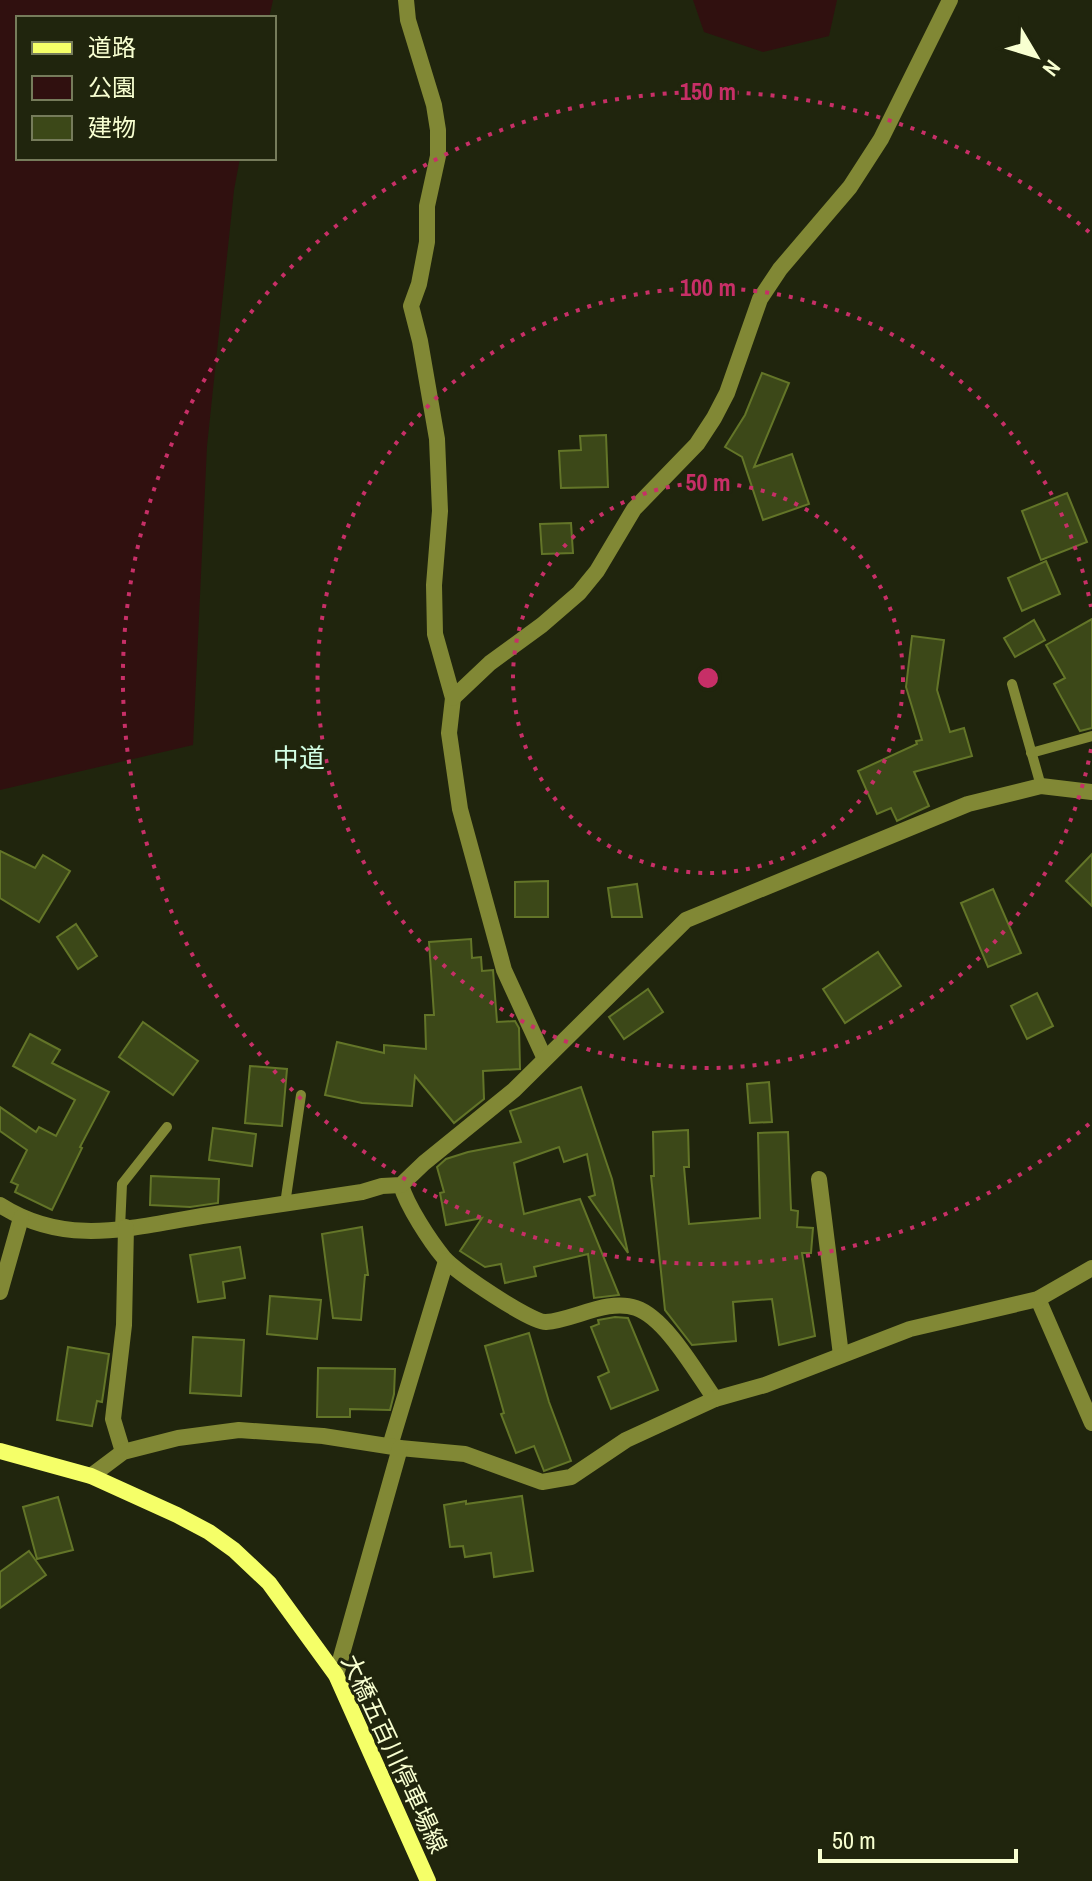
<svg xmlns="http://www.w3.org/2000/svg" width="1092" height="1881" font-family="'Archivo Narrow','Noto Sans JP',sans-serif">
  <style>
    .green { fill: #30100f }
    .building { fill: #3c4818; stroke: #637528; stroke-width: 2 }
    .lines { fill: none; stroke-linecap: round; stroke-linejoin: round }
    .service { stroke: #818835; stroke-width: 10 }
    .minor { stroke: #818835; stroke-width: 16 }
    .secondary { stroke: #f5ff68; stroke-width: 16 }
    .ring { fill: none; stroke: #c72f67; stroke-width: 4; stroke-dasharray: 4 8 }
    .labels { text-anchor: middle; stroke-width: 6; stroke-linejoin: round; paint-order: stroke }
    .street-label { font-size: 24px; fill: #f8ffd1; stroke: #20250d }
    .neighbourhood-label { font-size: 26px; fill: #d3ffe5; stroke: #20250d }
    .centre { fill: #c72f67; stroke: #20250d; stroke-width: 4 }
    .ring-label { font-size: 24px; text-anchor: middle; font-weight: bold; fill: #c72f67; stroke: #20250d; stroke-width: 6; stroke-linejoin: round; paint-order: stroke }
  </style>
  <rect width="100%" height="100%" fill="#20250d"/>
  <g class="green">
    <path d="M0 0H273L269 18H18V158H240L234 190 207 446 193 745 0 790Z"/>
    <path d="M693 0H837L829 36 763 52 704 32Z"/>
  </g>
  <g class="building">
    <path d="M762 373 789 383 754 467 792 454 809 504 763 520 742 457 725 447 745 415Z"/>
    <path d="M606 435 608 487 561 488 559 451 581 450 580 436Z"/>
    <path d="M1067 493 1087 542 1041 560 1022 511Z"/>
    <path d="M571 523 573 553 542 554 540 524Z"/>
    <path d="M1046 561 1060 594 1022 611 1008 578Z"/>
    <path d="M1092 619V728L1080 731 1054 684 1065 678 1046 645Z"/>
    <path d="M1034 620 1045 640 1015 657 1004 638Z"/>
    <path d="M912 636 944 640 937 690 950 732 964 728 972 756 914 772 929 806 897 821 891 808 877 814 858 771 917 744 916 741 922 740 906 687Z"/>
    <path d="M0 851 35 868 43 855 70 871 39 922 0 898Z"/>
    <path d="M1092 854V906L1066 881Z"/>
    <path d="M548 881V917H515V882Z"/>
    <path d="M637 884 642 917H612L608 888Z"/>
    <path d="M993 889 1021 953 988 967 961 903Z"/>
    <path d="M76 924 97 956 78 969 57 937Z"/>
    <path d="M471 939 472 958 481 957 482 971 493 970 497 1022 515 1021 519 1028 520 1069 483 1071 484 1099 454 1123 415 1076 412 1106 362 1103 325 1095 337 1042 384 1053V1045L426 1049 425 1015H434L429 942Z"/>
    <path d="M878 952 901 986 845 1023 823 989Z"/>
    <path d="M648 989 663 1012 624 1039 609 1017Z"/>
    <path d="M1037 993 1053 1026 1027 1039 1011 1006Z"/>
    <path d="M143 1022 198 1061 173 1095 119 1057Z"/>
    <path d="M30 1034 60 1050 52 1063 109 1092 80 1147 82 1148 52 1210 15 1192 18 1185 11 1182 27 1150 0 1131V1107L36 1132 39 1127 56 1136 75 1100 13 1066Z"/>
    <path d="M250 1066 287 1069 282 1126 245 1123Z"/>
    <path d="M769 1082 772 1122 750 1123 747 1084Z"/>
    <path d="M581 1087 612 1179 628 1253 589 1197 595 1195 587 1154 564 1162 559 1147 514 1163 524 1214 580 1199 619 1295 594 1298 588 1254 534 1267 536 1276 505 1283 501 1264 485 1267 460 1251 482 1218 446 1225 440 1193 444 1192 437 1167 446 1159 468 1152 521 1142 510 1111Z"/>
    <path d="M213 1128 256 1134 252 1166 209 1160Z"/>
    <path d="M688 1130 689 1167H684L689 1224 760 1218 758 1133 788 1132 791 1210 798 1211 797 1227 813 1228 811 1253H802L815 1336 779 1345 772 1299 733 1302 736 1341 692 1345 665 1310 651 1176H654L653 1132Z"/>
    <path d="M151 1176 219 1179 218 1203 190 1207 150 1205Z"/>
    <path d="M362 1227 368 1275H365L361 1320 333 1318 322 1234Z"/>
    <path d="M240 1247 245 1278 223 1282 225 1298 198 1302 190 1255Z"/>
    <path d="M270 1296 321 1300 317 1339 267 1334Z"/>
    <path d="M615 1317 628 1318 658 1390 611 1409 598 1377 609 1372 591 1327 599 1324 598 1320Z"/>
    <path d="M529 1333 549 1402 571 1461 544 1471 534 1446 516 1453 501 1414 504 1413 485 1346Z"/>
    <path d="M193 1337 244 1340 241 1396 190 1393Z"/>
    <path d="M68 1347 109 1354 102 1402 97 1401 92 1426 57 1420Z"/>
    <path d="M318 1368 395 1369 394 1394 390 1410 350 1409V1417H317Z"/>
    <path d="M522 1496 533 1571 494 1577 491 1553 465 1557 463 1546 450 1547 444 1505 466 1501V1504Z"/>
    <path d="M58 1497 73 1550 37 1559 23 1507Z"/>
    <path d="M29 1551 46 1575 0 1608V1572Z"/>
  </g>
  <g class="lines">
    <g class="service">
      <path d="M1012 684 1041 786"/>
      <path d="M1031 753 1092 736"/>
      <path d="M285 1204 301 1095"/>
      <path d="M120 1228 122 1184 167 1127"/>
    </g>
    <g class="minor">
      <path d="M406 0 408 20 434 105 438 130V156L427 206V242L419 284 411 306 420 341 437 439 440 511 434 585 435 634 453 698 449 733 460 809 504 970 544 1057"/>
      <path d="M453 698 490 663 542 625 579 593 597 571 634 509 697 444 714 418 727 393 760 299 780 269 850 187 881 139 950 0"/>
      <path d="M819 1179 841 1355"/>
      <path d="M401 1185C407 1206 430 1241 444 1258 454 1271 532 1323 546 1322 574 1320 608 1298 636 1308 666 1318 697 1374 715 1399"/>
      <path d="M0 1205C69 1249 135 1226 209 1215 260 1207 311 1200 362 1192L382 1186 401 1185 424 1163 514 1090 686 920 968 804 1041 786 1092 792"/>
      <path d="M0 1292 21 1218"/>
      <path d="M1038 1299 1092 1423"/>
      <path d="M390 1446 446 1261"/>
      <path d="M123 1452 113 1419 124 1325 126 1227"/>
      <path d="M91 1476 123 1452 178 1438 239 1430 323 1436 400 1448 465 1454 542 1482 571 1477 626 1440 715 1399 765 1385 910 1329 1038 1299 1092 1268"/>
      <path d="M336 1675 400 1448"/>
    </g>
    <path class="secondary" d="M0 1451 91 1476 177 1515 209 1532 234 1550 269 1583 336 1675 428 1881"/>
  </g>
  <g class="ring">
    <circle cx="708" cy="678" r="195"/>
    <path d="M1091 749A390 390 0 1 1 1091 607"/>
    <path d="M1089 1124A586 586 0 1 1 1089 232"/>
  </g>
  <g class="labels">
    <g class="street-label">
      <text transform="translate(394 1754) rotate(65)" y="8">大橋五百川停車場線</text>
    </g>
    <g class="neighbourhood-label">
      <text x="299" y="767">中道</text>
    </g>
  </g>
  <circle cx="708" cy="678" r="12" class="centre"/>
  <g class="ring-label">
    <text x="708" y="100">150 m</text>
    <text x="708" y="296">100 m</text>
    <text x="708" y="491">50 m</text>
  </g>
  <rect x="16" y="16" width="260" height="144" fill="#20250d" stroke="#767c5b" stroke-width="2"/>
  <rect x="32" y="42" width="40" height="12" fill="#f5ff68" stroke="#767c5b" stroke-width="2"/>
  <text x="88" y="56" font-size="24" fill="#f8ffd1">道路</text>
  <rect x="32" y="76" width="40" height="24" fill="#30100f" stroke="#767c5b" stroke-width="2"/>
  <text x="88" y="96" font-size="24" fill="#f8ffd1">公園</text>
  <rect x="32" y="116" width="40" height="24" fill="#3c4818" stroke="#767c5b" stroke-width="2"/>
  <text x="88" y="136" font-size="24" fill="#f8ffd1">建物</text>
  <g transform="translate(1036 56) rotate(128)" stroke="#20250d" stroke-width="6" paint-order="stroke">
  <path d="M0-6L14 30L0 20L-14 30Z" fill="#f8ffd1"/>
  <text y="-12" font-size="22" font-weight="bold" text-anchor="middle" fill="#f8ffd1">N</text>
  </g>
  <path d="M820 1849v12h196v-12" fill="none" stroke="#f8ffd1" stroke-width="4"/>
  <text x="832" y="1849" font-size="24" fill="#f8ffd1" stroke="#20250d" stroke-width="6" paint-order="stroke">50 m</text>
</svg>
